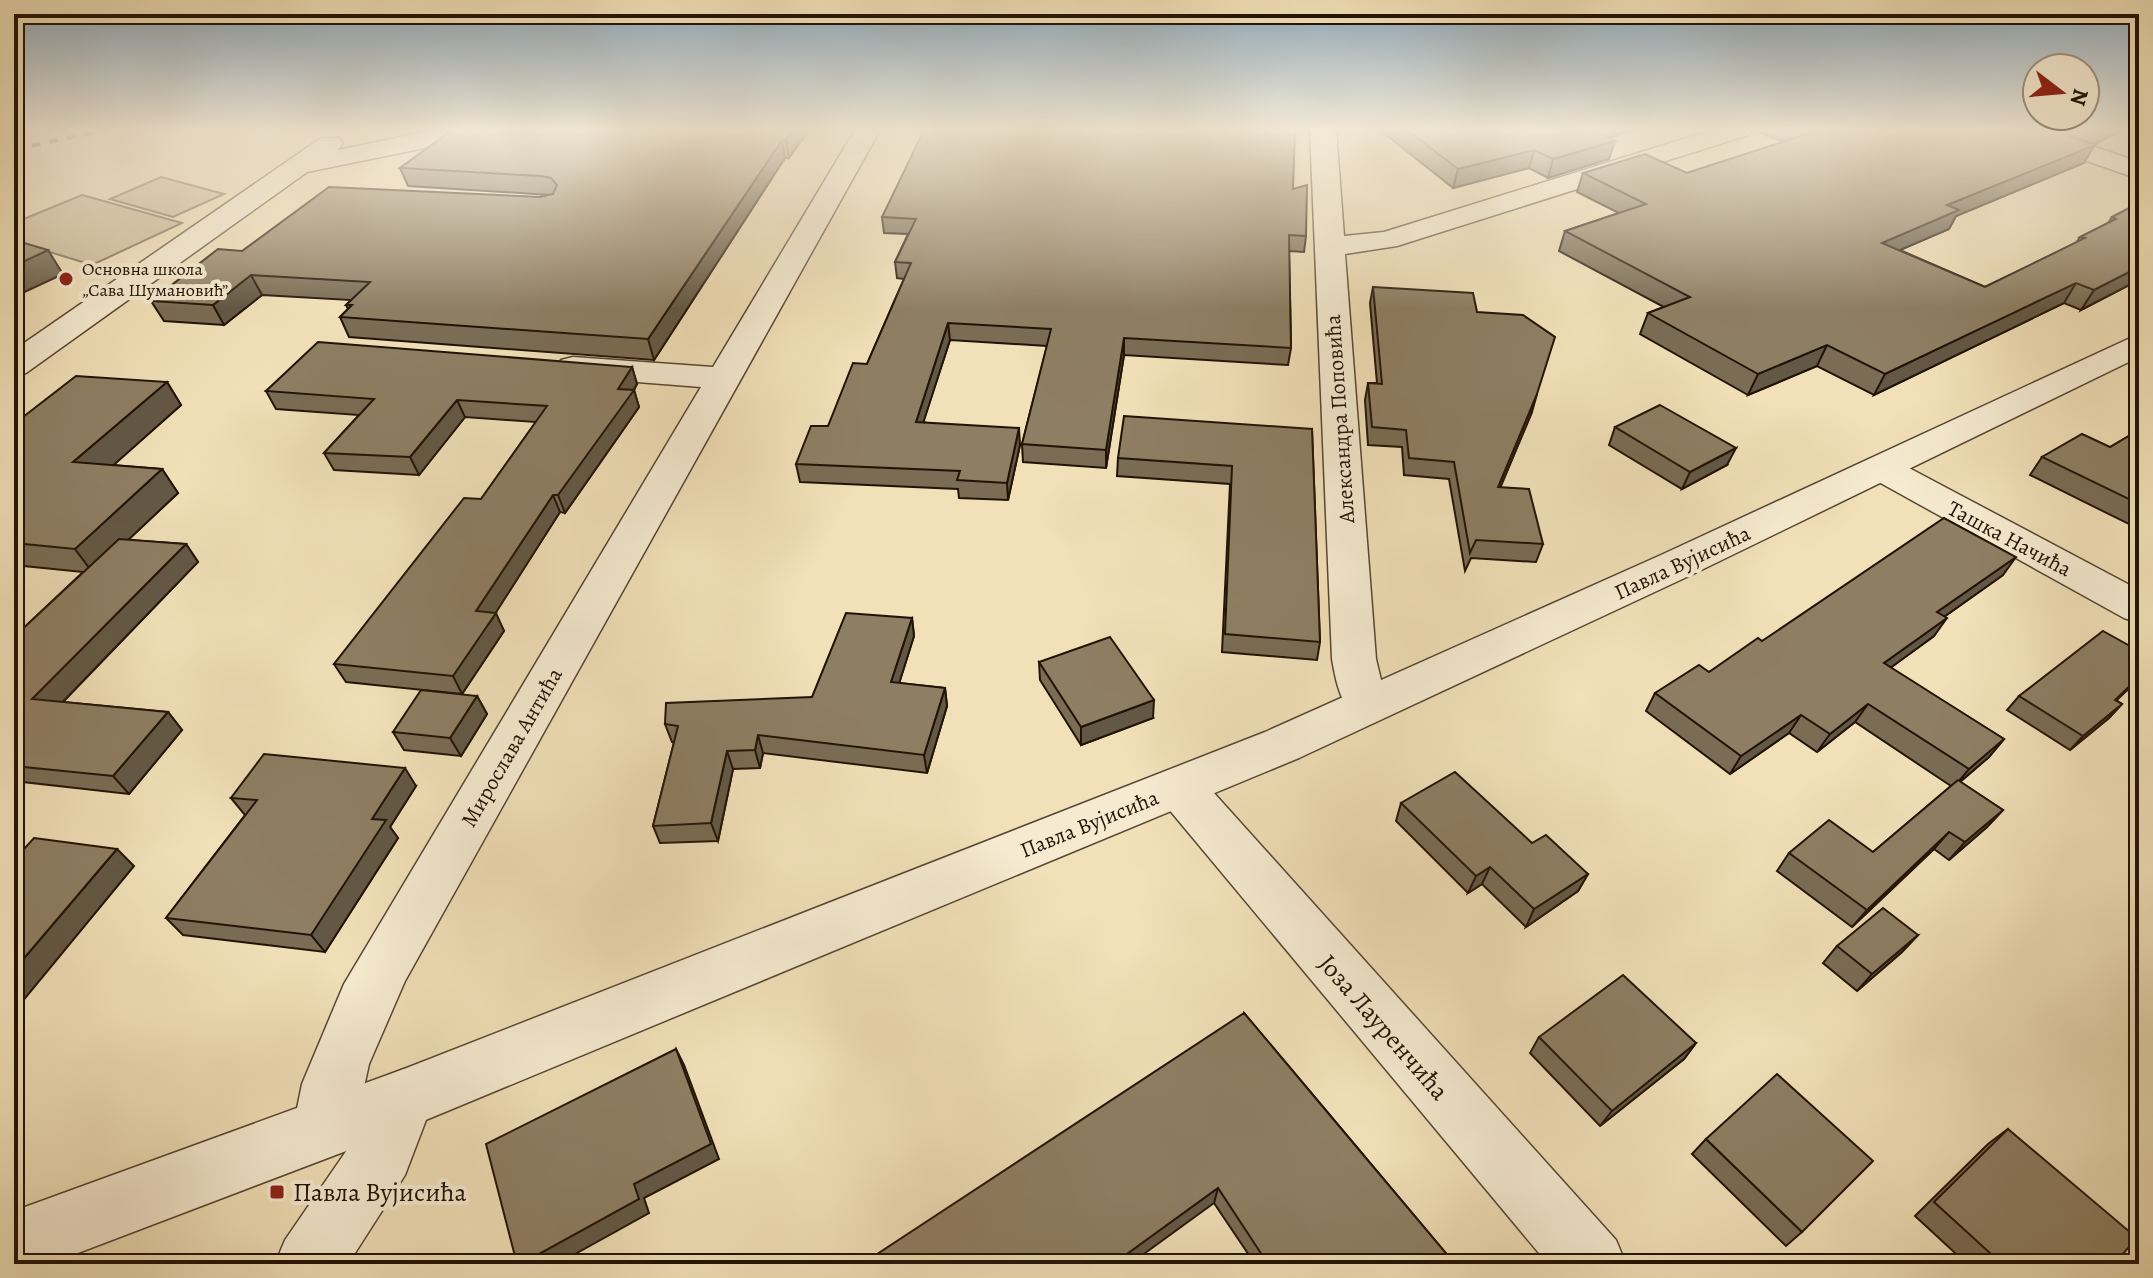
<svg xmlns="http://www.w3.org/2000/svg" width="2153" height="1278" font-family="Alegreya,serif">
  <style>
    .green { fill: #cebd9a; stroke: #786850; stroke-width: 2 }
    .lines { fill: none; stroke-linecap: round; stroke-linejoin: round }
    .minor-casing { stroke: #564633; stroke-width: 3 }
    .tertiary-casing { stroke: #564633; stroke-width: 3 }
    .minor { fill: #f6ebd1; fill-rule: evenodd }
    .tertiary { fill: #f6ebd1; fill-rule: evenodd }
    .rail { stroke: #221307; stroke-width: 4; stroke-dasharray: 9 9; stroke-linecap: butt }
    .wall { fill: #7a6c55; stroke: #221307; stroke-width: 2 }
    .shaded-wall { fill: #635845; stroke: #221307; stroke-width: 2 }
    .building { fill: #8e7e63; stroke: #221307; stroke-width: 2 }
    .poi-dot { fill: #8f2418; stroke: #f6ebd1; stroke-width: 3 }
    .labels { text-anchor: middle; stroke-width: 8; stroke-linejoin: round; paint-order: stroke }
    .far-poi-label { font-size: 18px; fill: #221307; stroke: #f6ebd1; text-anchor: start }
    .street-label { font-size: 22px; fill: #221307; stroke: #f6ebd1 }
    .near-street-label { font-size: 26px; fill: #221307; stroke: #f6ebd1 }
    .near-poi-label { font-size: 26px; fill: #221307; stroke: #f6ebd1; text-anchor: start }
  </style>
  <rect width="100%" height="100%" fill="#f1e0b8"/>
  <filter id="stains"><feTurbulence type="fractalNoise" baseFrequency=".0025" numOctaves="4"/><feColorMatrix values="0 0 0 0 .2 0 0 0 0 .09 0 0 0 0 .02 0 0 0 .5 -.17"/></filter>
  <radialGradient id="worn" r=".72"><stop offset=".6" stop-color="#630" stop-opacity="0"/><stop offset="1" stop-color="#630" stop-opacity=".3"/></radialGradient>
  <g class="green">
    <path d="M161 177 224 194 173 217 110 199Z"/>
    <path d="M82 195 182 223 92 265 14 241V223Z"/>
  </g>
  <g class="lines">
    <g class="minor-casing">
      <g id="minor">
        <path d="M434 130H486L474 138 307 172 26 373 14 376V350L321 138H339L343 143 338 150Z"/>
        <path d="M855 130H880L405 981 369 1064 355 1128 346 1150 324 1159 302 1150 293 1128 302 1084 344 984 701 387 573 377 561 374 556 367 561 360 573 357 713 367Z"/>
        <path d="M1310 130H1336L1344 236 1384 232 1712 130H1751L1748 135 1397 246 1345 254 1376 659 1382 684 1394 703 1387 715C1345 728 1338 693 1332 659Z"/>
        <path d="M2008 130H2046L2139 162V179L2011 135Z"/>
        <path d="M1881 457 1894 460 2139 590V623L2124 618 1868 476 1862 468 1868 460Z"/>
        <path d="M1179 767 1196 773 1616 1240 1626 1264H1548L1162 801 1154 787 1162 773Z"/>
        <path d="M404 1069 426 1078 434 1099 405 1175 348 1264H275L285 1240 360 1131 382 1078Z"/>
      </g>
    </g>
    <g class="tertiary-casing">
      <path id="tertiary" d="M2139 334V357L1691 575 1299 758 404 1129 49 1264H14V1211L404 1069 1265 732 1661 555Z"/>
    </g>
    <use href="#minor" class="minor"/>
    <use href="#tertiary" class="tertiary"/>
    <path class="rail" d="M14 149 108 130"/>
  </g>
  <g class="wall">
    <path d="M809 130 789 158H785L654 360 349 337 340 317 348 309 346 305 351 300 262 295 224 325 164 321 151 301 242 251 550 195 408 186 400 168Z"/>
    <path d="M1380 130H1632L1610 138 1609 159 1548 178 1529 168 1453 188Z"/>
    <path d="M1754 130H2051L2084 163 1956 216 1949 229 1900 250 1985 287 2076 243 2080 237 2108 223 2112 217 2139 203V284L2135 282 2081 310 2064 303 1874 395 1817 366 1748 395 1640 334 1648 313 1664 307 1559 251 1565 231 1619 213 1577 192 1583 173H1687L1783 142Z"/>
    <path d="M2056 130H2122L2095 144Z"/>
    <path d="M1293 189 1306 236 1304 252 1289 251 1291 348 1288 365 1124 355 1106 468 1023 462 1022 444 1047 346 950 340 923 422 1020 445 1008 500 959 498 958 489 800 482 796 464 828 426 867 364 904 279 897 278 895 262 908 234 884 233 882 217Z"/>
    <path d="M1373 287 1477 312 1532 412 1500 487 1543 544 1536 562 1471 558 1465 571 1449 479 1404 475 1402 447 1368 445 1365 400 1368 383H1377L1370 303Z"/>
    <path d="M632 367 637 384 634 390 639 407 565 513 560 512 495 613 504 631 462 694 346 682 334 664 481 499 536 422 465 417 419 475 334 470 324 453 359 415 276 409 266 391Z"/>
    <path d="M167 382 181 405 113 465 162 469 178 493 128 540 186 544 198 562 63 702 168 712 182 730 129 794 14 781V637L83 572 14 565V424Z"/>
    <path d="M1615 427 1727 465 1682 489 1609 445Z"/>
    <path d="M1312 429 1320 642 1317 660 1222 652 1230 484 1117 476 1118 458Z"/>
    <path d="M2139 430V529L2030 475 2042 457 2110 447Z"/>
    <path d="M2003 575 1944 617 1934 636 1890 668 2004 739 1989 757 1960 782 2003 810 1987 827 1949 860 1934 849 1852 927 1777 871 1789 853 1873 852 1951 786 1855 722 1817 752 1789 733 1730 774 1646 711 1655 693 1709 672 1762 641Z"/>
    <path d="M912 618 914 636 899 683 945 688 947 706 927 773 763 753 760 768 733 769 718 841 660 843 653 826 674 743 672 742 665 724 812 697Z"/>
    <path d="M2139 651V679L2116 700 2122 704 2109 718 2070 750 2007 710 2019 696Z"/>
    <path d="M1039 662 1153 718 1081 745 1040 680Z"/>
    <path d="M477 696 487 714 461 756 404 750 393 732Z"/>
    <path d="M416 786 390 827 398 838 325 952 183 935 166 918 245 815 231 798Z"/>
    <path d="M1401 803 1532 843 1588 874 1578 891 1526 927 1482 884 1468 893 1396 821Z"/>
    <path d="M1918 935 1902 952 1857 991 1823 963 1837 946Z"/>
    <path d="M1244 1013 1455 1264H1255L1214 1203Z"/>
    <path d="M1539 1037 1696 1043 1684 1059 1600 1126 1530 1053Z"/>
    <path d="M2008 1129 2114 1264H1967L1915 1216 1988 1144Z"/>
    <path d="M1706 1139 1802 1232 1786 1246 1692 1154Z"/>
  </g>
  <g class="shaded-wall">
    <path d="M793 130H809L789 158 786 140Z"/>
    <path d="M1590 130H1632L1584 147Z"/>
    <path d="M2103 130H2122L2095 144Z"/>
    <path d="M782 140 785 158 654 360 648 339Z"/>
    <path d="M1615 141 1609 159 1548 178 1553 159Z"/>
    <path d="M2095 145 2084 163 1956 216 1949 229 1872 262 1882 243 1947 205Z"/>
    <path d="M1534 150 1529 168 1453 188 1458 169Z"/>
    <path d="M48 250 63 274 14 297V266Z"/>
    <path d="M2139 267V276L2135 282 2081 310 2094 290Z"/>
    <path d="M251 275 262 295 224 325 213 305Z"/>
    <path d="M2076 283 2064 303 1874 395 1885 374Z"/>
    <path d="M948 323 950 340 918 439 916 422Z"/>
    <path d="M1124 338V355L1106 468V450Z"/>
    <path d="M1827 345 1817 366 1748 395 1758 374Z"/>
    <path d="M632 367 637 384 631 394 634 390 639 407 565 513 558 495 618 389Z"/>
    <path d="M167 382 181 405 90 486 73 462Z"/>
    <path d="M1537 394 1532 412 1493 505 1498 487Z"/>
    <path d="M457 400 465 417 419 475 410 457Z"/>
    <path d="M1019 428 1020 445 1008 500 1007 483Z"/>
    <path d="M1736 448 1727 465 1682 489 1690 472Z"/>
    <path d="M162 469 178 493 93 573 75 549Z"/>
    <path d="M553 495 560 512 488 625 496 613 504 631 462 694 453 676 476 611Z"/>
    <path d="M186 544 198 562 48 717 32 699Z"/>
    <path d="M2016 557 2003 575 1924 631 1937 612Z"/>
    <path d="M912 618 914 636 894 700 891 682Z"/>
    <path d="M1947 618 1934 636 1871 682 1884 663Z"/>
    <path d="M2139 677V679L2102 714 2115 700Z"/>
    <path d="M945 688 947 706 927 773 924 755Z"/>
    <path d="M477 696 487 714 461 756 450 738Z"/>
    <path d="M1154 700 1153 718 1081 745V727Z"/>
    <path d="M1868 704 1855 722 1817 752 1830 734Z"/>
    <path d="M2122 704 2109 718 2070 750 2083 736Z"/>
    <path d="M168 712 182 730 129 794 113 776Z"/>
    <path d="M1801 715 1789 733 1730 774 1741 756Z"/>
    <path d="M758 735 763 753 760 768 755 750Z"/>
    <path d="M2004 739 1989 757 1954 787 1969 769Z"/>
    <path d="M727 751 733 769 718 841 711 823Z"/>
    <path d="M405 768 416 786 390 827 398 838 325 952 311 935 372 819Z"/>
    <path d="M2003 810 1987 827 1949 860 1965 842Z"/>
    <path d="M1949 832 1934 849 1852 927 1867 910Z"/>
    <path d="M117 849 134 866 22 1002 14 996V970Z"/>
    <path d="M1490 867 1482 884 1468 893 1476 876Z"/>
    <path d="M1588 874 1578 891 1526 927 1534 909Z"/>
    <path d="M1918 935 1902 952 1857 991 1872 974Z"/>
    <path d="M1696 1043 1684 1059 1600 1126 1612 1111Z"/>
    <path d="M676 1049 684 1065 719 1159 644 1198 649 1213 557 1264H521L634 1184Z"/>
    <path d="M1218 1188 1214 1203 1130 1264H1113Z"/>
  </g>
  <g class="building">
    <path d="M452 130H793L786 140H782L648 339 340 317 352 305H346L370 282 251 275 213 305 151 301 218 249 242 251 329 187 540 197 553 194 557 185 551 178 541 176 400 168Z"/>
    <path d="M924 130H1295L1293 189 1307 185 1306 236 1289 235 1291 348 1124 338 1106 450 1022 444 1051 329 948 323 916 422 1019 428 1007 483 957 480 960 471 796 464 811 426H828L853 363 867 364 911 263 895 262 916 219 882 217Z"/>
    <path d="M1407 130H1592L1615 141 1553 159 1534 150 1458 169Z"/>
    <path d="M1809 130H2051L2095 145 1947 205 1959 210 1882 243 1985 287 2085 238 2080 237 2116 219 2112 217 2139 203V267L2094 290 2076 283 1885 374 1827 345 1758 374 1648 313 1690 297 1565 231 1646 204 1583 173 1645 154 1687 173 1813 132Z"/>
    <path d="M14 240 48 250 14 266Z"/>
    <path d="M1373 287 1473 293 1477 312 1523 315 1555 337 1537 394 1498 487 1529 489 1543 544 1476 540 1470 553 1454 462 1409 458 1406 430 1372 427 1368 383 1382 384Z"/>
    <path d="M318 342 632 367 618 389 634 390 558 495H553L476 611 496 613 453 676 334 664 464 498 481 499 547 406 457 400 410 457 324 453 374 399 266 391Z"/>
    <path d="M76 376 167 382 73 462 162 469 75 549 14 543V424Z"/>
    <path d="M1660 405 1736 448 1690 472 1615 427Z"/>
    <path d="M1124 416 1312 429 1320 642 1225 634 1232 466 1118 458Z"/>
    <path d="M2139 430V504L2042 457 2082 434 2110 447Z"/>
    <path d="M1944 518 2016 557 1937 612 1947 618 1884 663 2004 739 1969 769 1868 704 1830 734 1801 715 1741 756 1655 693 1699 665 1709 672 1758 638 1762 641Z"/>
    <path d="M119 539 186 544 32 699 168 712 113 776 14 766V637Z"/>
    <path d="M846 613 912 618 891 682 945 688 924 755 758 735 755 750 727 751 711 823 653 826 678 726 665 724 666 703 812 697Z"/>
    <path d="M2103 631 2139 651V677L2115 700 2122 704 2083 736 2019 696Z"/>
    <path d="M1110 637 1154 700 1081 727 1039 662Z"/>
    <path d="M421 690 477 696 450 738 393 732Z"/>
    <path d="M264 754 405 768 372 819 386 820 311 935 166 918 257 800 231 798Z"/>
    <path d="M1455 772 1532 843 1546 835 1588 874 1534 909 1490 867 1476 876 1401 803Z"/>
    <path d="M1958 780 2003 810 1965 842 1949 832 1867 910 1789 853 1829 820 1873 852Z"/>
    <path d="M34 838 117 849 14 970V860Z"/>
    <path d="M1883 908 1918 935 1872 974 1837 946Z"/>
    <path d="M1623 975 1696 1043 1612 1111 1539 1037Z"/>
    <path d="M1244 1013 1455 1264H1268L1218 1188 1113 1264H862Z"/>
    <path d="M676 1049 711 1144 634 1184 639 1199 521 1264H517L486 1144Z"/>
    <path d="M1777 1074 1873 1161 1802 1232 1706 1139Z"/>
    <path d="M2008 1129 2137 1238 2114 1264H2002L1934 1202Z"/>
  </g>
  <linearGradient id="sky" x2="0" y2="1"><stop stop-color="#8faabd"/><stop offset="0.42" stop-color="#f9f1df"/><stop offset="1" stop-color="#f9f1df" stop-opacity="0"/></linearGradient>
  <rect width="2153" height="309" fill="url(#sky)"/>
  <g class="poi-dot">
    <circle cx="66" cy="279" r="8"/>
    <rect x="269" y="1184" width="16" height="16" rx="4"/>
  </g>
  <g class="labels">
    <g class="far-poi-label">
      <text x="82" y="275">Основна школа<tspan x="82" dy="21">„Сава Шумановић”</tspan></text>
    </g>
    <g class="street-label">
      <text transform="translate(1339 419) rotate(-94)" y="8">Александра Поповића</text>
      <text transform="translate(2010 538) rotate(28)" y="8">Ташка Начића</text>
      <text transform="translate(1682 562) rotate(-25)" y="8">Павла Вујисића</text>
      <text transform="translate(511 747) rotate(-60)" y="8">Мирослава Антића</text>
      <text transform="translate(1089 823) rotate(-22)" y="8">Павла Вујисића</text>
    </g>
    <g class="near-street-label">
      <text transform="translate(1384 1027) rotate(49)" y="9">Јоза Лауренчића</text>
    </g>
    <g class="near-poi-label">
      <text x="293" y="1201">Павла Вујисића</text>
    </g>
  </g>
  <rect width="2153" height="1278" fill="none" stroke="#f1e0b8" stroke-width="48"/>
  <rect x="16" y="16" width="2121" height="1246" fill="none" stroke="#221307" stroke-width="4"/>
  <rect x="24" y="24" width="2105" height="1230" fill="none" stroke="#221307" stroke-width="2"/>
  <g transform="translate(2061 92) rotate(106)"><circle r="38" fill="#f6ebd1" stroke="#a19580" stroke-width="2"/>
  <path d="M0-6L14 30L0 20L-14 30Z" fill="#8f2418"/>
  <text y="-12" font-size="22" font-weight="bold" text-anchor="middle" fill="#221307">N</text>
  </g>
  <rect width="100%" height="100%" filter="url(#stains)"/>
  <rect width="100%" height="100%" fill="url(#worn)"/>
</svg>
